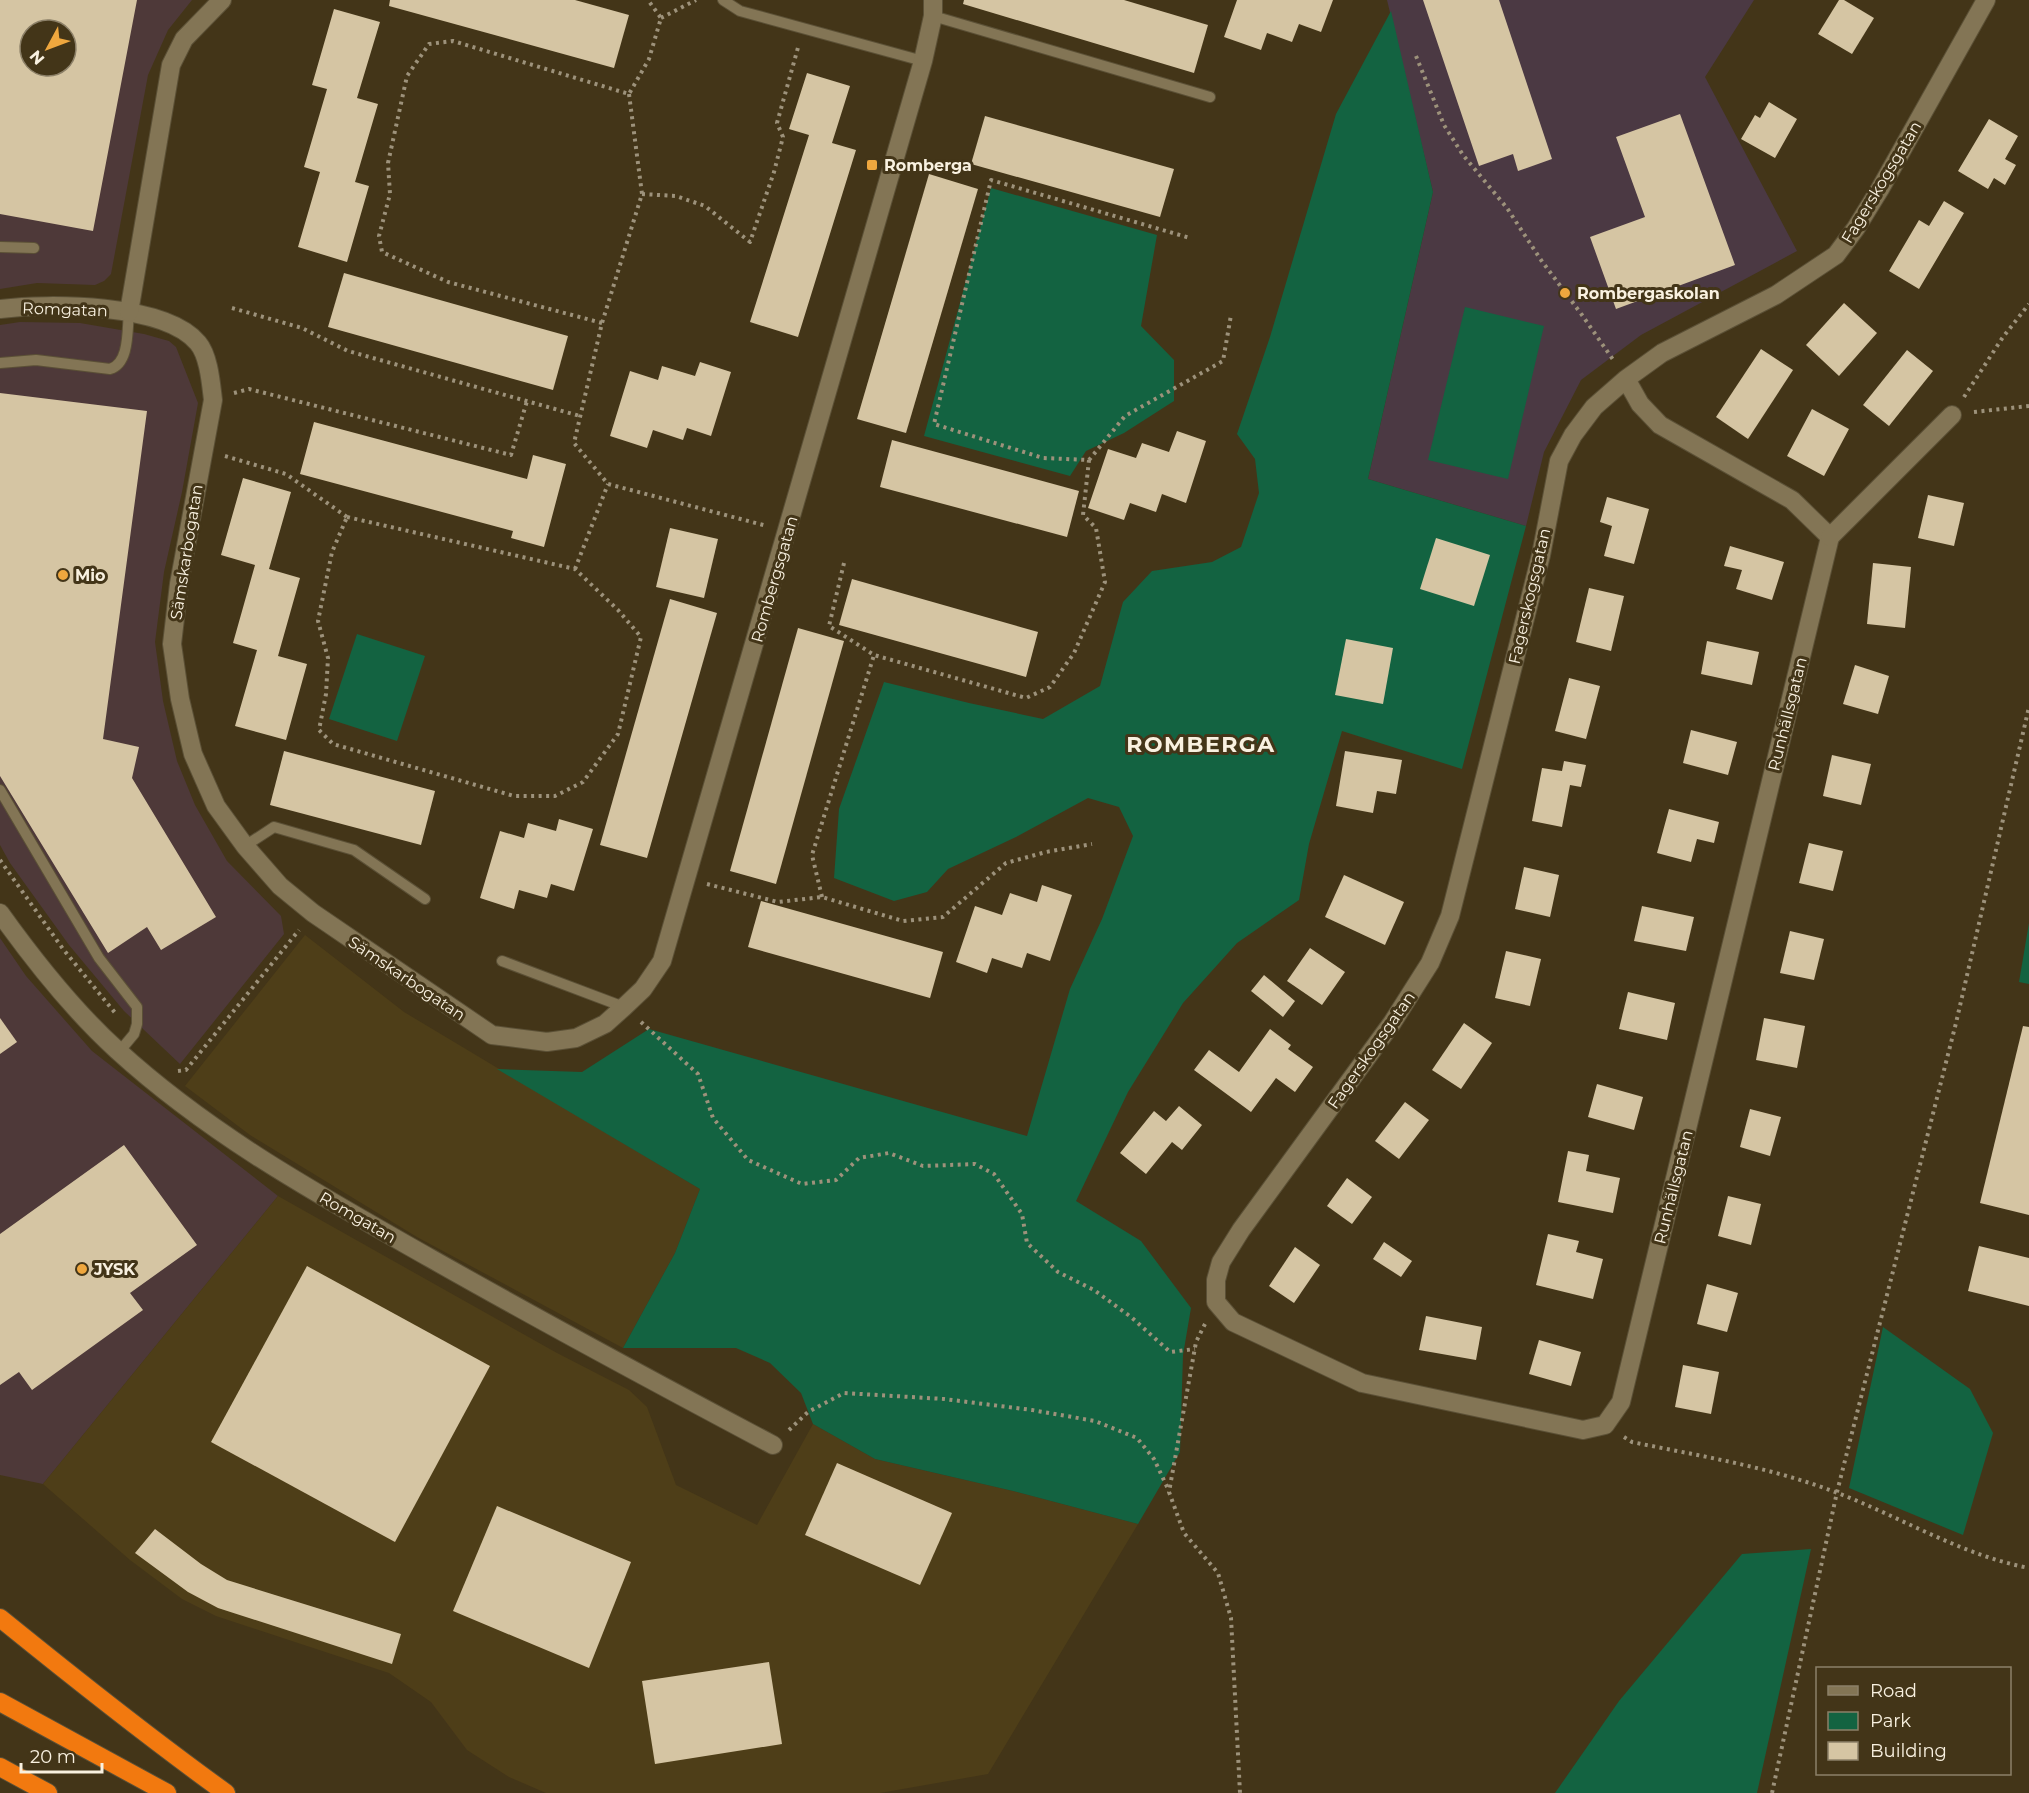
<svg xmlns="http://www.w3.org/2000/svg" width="2029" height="1793" font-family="Montserrat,sans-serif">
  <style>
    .commercial { fill: #4e3939; fill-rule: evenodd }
    .built { fill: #4e3e18 }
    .education { fill: #4b3943 }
    .green { fill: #136341 }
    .building { fill: #d5c5a3; fill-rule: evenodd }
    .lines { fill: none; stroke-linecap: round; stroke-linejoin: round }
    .service-casing { stroke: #5b5036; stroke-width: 12 }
    .minor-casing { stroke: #5b5036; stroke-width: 20 }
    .motorway-casing { stroke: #5b5036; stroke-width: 20 }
    .path { stroke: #9d927b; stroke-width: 4; stroke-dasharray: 3 4.5; stroke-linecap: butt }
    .service { stroke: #837555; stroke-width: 10 }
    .minor { stroke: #837555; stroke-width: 18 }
    .motorway { stroke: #f2790f; stroke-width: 18 }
    .poi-dot { fill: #efa73e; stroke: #433518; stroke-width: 2 }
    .labels { text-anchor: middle; stroke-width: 6; stroke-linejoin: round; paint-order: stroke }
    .poi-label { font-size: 16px; font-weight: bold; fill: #f9f1e0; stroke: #433518; text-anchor: start }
    .street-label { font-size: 16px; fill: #f9f1e0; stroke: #433518 }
    .district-label { font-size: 22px; font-weight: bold; letter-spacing: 1.5px; fill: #f9f1e0; stroke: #433518 }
  </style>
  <rect width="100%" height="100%" fill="#433518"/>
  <g class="commercial">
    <path d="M0 0H192L168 30 148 75 111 274 104 281 95 285 37 283 0 289ZM30 30H66V66H30Z"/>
    <path d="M20 322 80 323 144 334 169 341 176 347 198 403 182 492 164 572 155 642 163 701 177 761 195 805 227 861 281 916 284 934 180 1064 124 1011 69 945 10 863 0 845V325Z"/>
    <path d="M0 938 26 976 92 1051 278 1196 43 1484 0 1475Z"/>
  </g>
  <g class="built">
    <path d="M305 935 404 1012 700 1189 675 1253 623 1348 417 1237 250 1135 185 1086Z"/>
    <path d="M278 1196 557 1353 629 1390 647 1407 676 1485 757 1525 813 1424 875 1459 1013 1491 1138 1524 988 1774 880 1793H546L509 1777 467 1750 431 1702 389 1673 216 1616 182 1599 130 1560 43 1484Z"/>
  </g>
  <path class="education" d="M1387 0H1754L1705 77 1797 251 1641 335 1581 380 1544 452 1526 526 1368 479 1433 192Z"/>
  <g class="green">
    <path d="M1391 11 1433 192 1368 479 1526 526 1462 769 1342 731 1309 844 1299 900 1237 943 1183 1003 1128 1092 1076 1201 1141 1241 1191 1308 1183 1355 1180 1452 1138 1524 1013 1491 875 1459 813 1424 801 1393 770 1363 736 1348H623L675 1253 700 1189 497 1069 582 1072 649 1029 1027 1136 1070 989 1102 919 1133 836 1119 807 1088 798 1016 837 948 869 927 892 894 901 834 878 839 809 884 682 969 703 1043 719 1100 686 1123 602 1152 571 1212 562 1241 547 1259 493 1255 459 1237 434 1270 337 1336 114Z"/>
    <path d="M991 188 1157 235 1141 326 1174 360V401L1124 433 1086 451 1070 476 924 436Z"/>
    <path d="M1465 307 1544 326 1508 479 1428 460Z"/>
    <path d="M357 634 425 656 397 741 329 719Z"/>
    <path d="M2029 923V984L2019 982Z"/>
    <path d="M1883 1327 1970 1389 1993 1433 1963 1535 1849 1488Z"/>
    <path d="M1811 1549 1757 1793H1555L1619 1701 1742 1554Z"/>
  </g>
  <g class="building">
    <path d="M0 0H137L93 231 0 214ZM30 30H66V66H30Z"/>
    <path d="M390 0H575L629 15 614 68 389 6Z"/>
    <path d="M964 0H1124L1208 25 1194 73 963 4Z"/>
    <path d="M1237 0H1333L1321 32 1299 24 1292 42 1267 33 1261 50 1224 37Z"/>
    <path d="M1423 0H1499L1552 159 1518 171 1513 154 1479 166Z"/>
    <path d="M1839 0H1844L1874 18 1852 54 1818 34Z"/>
    <path d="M334 9 380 22 357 98 378 104 355 182 369 186 347 262 298 247 320 172 304 167 327 89 312 85Z"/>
    <path d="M807 73 850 86 832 143 856 150 798 337 750 322 809 135 789 129Z"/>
    <path d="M1769 102 1797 119 1775 158 1741 139 1755 115 1760 118Z"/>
    <path d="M1680 114 1735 265 1616 309 1590 237 1645 217 1616 137Z"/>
    <path d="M985 116 1174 169 1160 217 971 164Z"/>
    <path d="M1989 119 2018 136 2005 159 2016 165 2005 185 1994 178 1988 189 1958 171Z"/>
    <path d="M929 174 978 189 906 433 857 419Z"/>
    <path d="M1944 201 1964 213 1919 289 1889 271 1919 220 1929 226Z"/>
    <path d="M344 273 568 336 553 390 328 327Z"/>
    <path d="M1844 303 1877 333 1839 376 1806 345Z"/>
    <path d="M1761 349 1793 370 1748 439 1716 417Z"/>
    <path d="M1907 350 1933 371 1889 426 1863 405Z"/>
    <path d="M700 362 731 372 711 436 687 428 683 440 653 430 647 448 610 436 630 371 658 380 662 366 695 376Z"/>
    <path d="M0 393 147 411 103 739 139 747 132 778 216 917 161 950 147 927 108 953 0 776Z"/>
    <path d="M1812 409 1849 429 1824 476 1787 456Z"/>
    <path d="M314 422 527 479 533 455 566 464 544 547 511 538 513 531 300 474Z"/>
    <path d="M1177 431 1206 441 1186 503 1162 494 1156 512 1130 503 1124 520 1088 508 1108 449 1136 458 1142 443 1169 452Z"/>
    <path d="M892 440 1079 491 1067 537 880 487Z"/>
    <path d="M243 478 291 492 269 569 300 578 278 656 307 664 286 740 235 726 257 650 233 643 255 565 221 555Z"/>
    <path d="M1928 495 1964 503 1954 546 1918 538Z"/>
    <path d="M1607 497 1649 509 1634 564 1604 556 1612 526 1600 522Z"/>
    <path d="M670 528 718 539 704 598 656 587Z"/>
    <path d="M1436 538 1490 555 1474 606 1420 589Z"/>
    <path d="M1730 546 1784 562 1772 600 1736 589 1742 570 1724 566Z"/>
    <path d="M1873 563 1911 567 1905 628 1867 624Z"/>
    <path d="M852 579 1038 632 1026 677 839 625Z"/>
    <path d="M1589 588 1624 596 1611 651 1576 642Z"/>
    <path d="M670 599 717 613 647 858 600 845Z"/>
    <path d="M798 628 844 641 776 884 730 871Z"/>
    <path d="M1346 639 1393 648 1383 704 1335 695Z"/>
    <path d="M1707 641 1759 652 1752 685 1701 674Z"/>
    <path d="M1855 665 1889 676 1878 714 1843 704Z"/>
    <path d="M1569 678 1600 686 1586 739 1555 731Z"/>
    <path d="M1691 730 1737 742 1728 775 1683 763Z"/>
    <path d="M284 751 435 791 421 845 270 805Z"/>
    <path d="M1345 751 1402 760 1396 794 1377 791 1373 813 1336 806Z"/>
    <path d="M1832 755 1871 764 1861 805 1823 796Z"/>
    <path d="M1564 761 1586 765 1581 787 1570 785 1562 827 1532 821 1542 768 1562 771Z"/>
    <path d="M1669 809 1719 822 1714 843 1697 839 1691 862 1657 853Z"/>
    <path d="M559 819 593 829 574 891 551 884 547 898 519 890 514 909 480 898 500 831 524 838 528 823 556 831Z"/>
    <path d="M1809 843 1843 851 1833 891 1799 883Z"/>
    <path d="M1524 867 1559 875 1550 917 1515 909Z"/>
    <path d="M1344 875 1404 902 1385 945 1325 917Z"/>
    <path d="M1042 885 1072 895 1050 961 1027 953 1022 968 992 958 987 973 956 962 975 906 1002 915 1010 893 1037 902Z"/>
    <path d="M761 901 943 952 930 998 748 947Z"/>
    <path d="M1642 906 1694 917 1686 951 1634 941Z"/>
    <path d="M1790 931 1824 939 1814 980 1780 973Z"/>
    <path d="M1310 948 1345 972 1322 1005 1287 981Z"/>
    <path d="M1506 951 1541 959 1530 1006 1495 998Z"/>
    <path d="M1264 975 1295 1001 1283 1017 1251 991Z"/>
    <path d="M1628 992 1675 1003 1667 1040 1619 1029Z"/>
    <path d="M0 1018 17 1042 0 1054Z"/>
    <path d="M1764 1018 1805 1026 1797 1068 1756 1060Z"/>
    <path d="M1464 1023 1492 1043 1461 1089 1432 1070Z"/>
    <path d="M2023 1026 2029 1027V1215L1980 1203Z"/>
    <path d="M1270 1029 1291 1045 1288 1049 1313 1067 1295 1092 1276 1078 1251 1112 1194 1070 1209 1050 1239 1072Z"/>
    <path d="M1597 1084 1643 1097 1634 1130 1588 1117Z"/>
    <path d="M1405 1102 1429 1120 1399 1159 1375 1141Z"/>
    <path d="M1179 1106 1202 1125 1182 1150 1172 1142 1146 1174 1120 1153 1154 1111 1166 1121Z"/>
    <path d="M1750 1109 1781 1117 1770 1156 1740 1147Z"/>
    <path d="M124 1145 197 1245 130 1293 143 1310 32 1390 19 1372 0 1385V1234Z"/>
    <path d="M1568 1151 1589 1155 1586 1171 1620 1178 1613 1213 1558 1202Z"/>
    <path d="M1347 1178 1372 1197 1352 1224 1327 1206Z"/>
    <path d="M1728 1196 1761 1204 1751 1245 1718 1236Z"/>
    <path d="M1548 1234 1579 1241 1576 1252 1603 1259 1593 1299 1536 1285Z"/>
    <path d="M1384 1242 1412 1261 1401 1277 1373 1259Z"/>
    <path d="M1979 1246 2029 1258V1306L1968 1291Z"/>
    <path d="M1295 1247 1320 1265 1294 1303 1269 1286Z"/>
    <path d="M307 1266 490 1366 395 1542 211 1442Z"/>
    <path d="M1707 1284 1738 1293 1727 1332 1697 1324Z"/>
    <path d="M1426 1316 1482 1327 1476 1360 1419 1350Z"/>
    <path d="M1539 1340 1581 1352 1571 1386 1529 1374Z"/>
    <path d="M1683 1365 1719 1372 1711 1414 1675 1407Z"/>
    <path d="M837 1463 952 1513 920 1585 805 1535Z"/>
    <path d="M497 1506 631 1562 589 1668 453 1611Z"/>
    <path d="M155 1529 201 1564 227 1580 401 1634 392 1664 218 1608 188 1592 135 1553Z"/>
    <path d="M769 1662 782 1744 655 1764 642 1681Z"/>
  </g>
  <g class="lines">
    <g class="service-casing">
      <g id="service">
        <path d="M723 0 740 11 923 61"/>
        <path d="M933 16 1210 97"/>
        <path d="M0 247 34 248"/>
        <path d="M0 363 36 360 110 369C130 363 127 329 129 312"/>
        <path d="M0 790 99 958 137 1007V1024L134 1034 119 1052"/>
        <path d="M245 846 274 827 354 850 425 899"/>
        <path d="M502 961 624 1007"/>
      </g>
    </g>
    <g class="minor-casing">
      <g id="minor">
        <path d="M0 309C48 303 165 303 198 343 209 356 211 384 213 400L179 584 172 644 180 699 193 754 216 806 245 846 280 886 313 913 492 1035 547 1042 576 1038 605 1024 624 1007 643 989 662 961 923 61 933 16V0"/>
        <path d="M129 312 171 65 184 39 222 0"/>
        <path d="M1626 379 1640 404 1660 425 1792 500 1830 537 1621 1402 1605 1425 1583 1430 1362 1383 1233 1322 1216 1302V1280L1221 1262 1241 1230 1392 1023 1430 963 1450 916 1541 555 1559 461 1573 435 1594 407 1626 379 1662 353 1776 295 1836 255 1856 228 1880 189 1986 0"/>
        <path d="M1830 537 1952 415"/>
        <path d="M0 913C35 962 73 1010 117 1050 211 1136 321 1196 430 1258 543 1322 658 1384 773 1445"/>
      </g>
    </g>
    <g class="motorway-casing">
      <g id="motorway">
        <path d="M0 1618C74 1678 148 1737 226 1793"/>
        <path d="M0 1702 167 1793"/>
        <path d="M0 1767 48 1793"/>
      </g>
    </g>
    <g class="path">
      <path d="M661 18 696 0"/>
      <path d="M1416 56 1444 125 1463 155 1507 208 1541 260 1582 315 1614 361"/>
      <path d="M629 94 642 194 602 323 574 443 608 484 767 526"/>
      <path d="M642 194 676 196 705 206 750 242 774 172 783 137 777 123 799 44"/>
      <path d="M232 308 302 328 348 351 580 416"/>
      <path d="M602 323 448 282 382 252 379 236 390 194 388 163 407 76 429 44 453 41 629 94 649 59 661 18 648 0"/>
      <path d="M234 393 249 389 511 455 527 401"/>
      <path d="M1964 397 2003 337 2029 304"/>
      <path d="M1974 412 2029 406"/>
      <path d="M225 456 286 474 347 517"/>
      <path d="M1089 460 1125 416 1223 361 1231 315"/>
      <path d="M347 517 575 569 618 610 641 637 618 734 583 782 555 796H514L333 744 319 730 326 694 328 658 318 621 332 552Z"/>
      <path d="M844 563 829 626 874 655 1026 698 1050 687 1074 653 1105 582 1096 528 1083 515 1089 460 1043 458 934 424 991 180 1190 238"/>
      <path d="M575 569 608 484"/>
      <path d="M0 860 63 949 116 1014"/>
      <path d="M707 884 778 902 822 897 903 921 943 917 1006 863 1046 852 1092 844"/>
      <path d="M822 897 812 855 874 655"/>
      <path d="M641 1022 698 1074 713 1118 748 1160 802 1184 836 1180 859 1158 889 1153 923 1166 975 1164 994 1174 1022 1214 1027 1243 1058 1272 1094 1290 1131 1317 1170 1352 1195 1349"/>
      <path d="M178 1071 186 1070 299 930"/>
      <path d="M1205 1324 1196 1342 1169 1492 1184 1533 1218 1573 1231 1618 1240 1793"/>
      <path d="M789 1430 808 1412 844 1393 944 1399 1032 1410 1095 1421 1137 1438 1154 1459 1169 1491"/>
      <path d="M1624 1437 1632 1442C1700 1456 1770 1467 1835 1492 1899 1516 1961 1555 2029 1568"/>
      <path d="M1772 1793 1837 1492 1956 1023 2029 707"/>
    </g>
    <use href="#service" class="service"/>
    <use href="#minor" class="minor"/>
    <use href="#motorway" class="motorway"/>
  </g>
  <g class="poi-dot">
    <rect x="866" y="159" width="12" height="12" rx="3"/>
    <circle cx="1565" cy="293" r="6"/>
    <circle cx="63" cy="575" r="6"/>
    <circle cx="82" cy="1269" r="6"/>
  </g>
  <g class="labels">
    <g class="poi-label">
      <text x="884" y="171">Romberga</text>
      <text x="1577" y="299">Rombergaskolan</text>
      <text x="75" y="581">Mio</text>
      <text x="94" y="1275">JYSK</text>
    </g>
    <g class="street-label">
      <text transform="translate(1881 182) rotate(-59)" y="6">Fagerskogsgatan</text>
      <text transform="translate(65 309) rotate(2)" y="6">Romgatan</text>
      <text transform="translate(186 552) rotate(-81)" y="6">Sämskarbogatan</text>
      <text transform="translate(774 579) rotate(-74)" y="6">Rombergsgatan</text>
      <text transform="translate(1529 596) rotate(-77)" y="6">Fagerskogsgatan</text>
      <text transform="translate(1787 714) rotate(-76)" y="6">Runhällsgatan</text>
      <text transform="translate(407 978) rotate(34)" y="6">Sämskarbogatan</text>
      <text transform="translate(1371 1050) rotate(-55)" y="6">Fagerskogsgatan</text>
      <text transform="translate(1673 1187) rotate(-76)" y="6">Runhällsgatan</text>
      <text transform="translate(358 1217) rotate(30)" y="6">Romgatan</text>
    </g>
    <g class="district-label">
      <text x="1201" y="752">ROMBERGA</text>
    </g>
  </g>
  <rect x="1816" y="1667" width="195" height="108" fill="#433518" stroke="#8c8068" stroke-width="1.5"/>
  <rect x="1828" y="1686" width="30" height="9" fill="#837555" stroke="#8c8068" stroke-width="1.5"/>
  <text x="1870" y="1697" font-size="18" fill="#f9f1e0">Road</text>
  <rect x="1828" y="1712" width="30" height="18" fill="#136341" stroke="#8c8068" stroke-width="1.5"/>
  <text x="1870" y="1727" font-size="18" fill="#f9f1e0">Park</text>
  <rect x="1828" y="1742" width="30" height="18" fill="#d5c5a3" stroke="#8c8068" stroke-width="1.5"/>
  <text x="1870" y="1757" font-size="18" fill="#f9f1e0">Building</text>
  <g transform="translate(48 48) rotate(229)"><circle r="28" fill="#433518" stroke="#8c8068" stroke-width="1.5"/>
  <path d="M0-4.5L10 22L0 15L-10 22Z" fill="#efa73e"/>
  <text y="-9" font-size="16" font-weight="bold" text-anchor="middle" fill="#f9f1e0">N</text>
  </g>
  <path d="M21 1763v9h81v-9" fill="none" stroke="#f9f1e0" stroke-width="3"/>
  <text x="30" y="1763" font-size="18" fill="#f9f1e0" stroke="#433518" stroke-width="4.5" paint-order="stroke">20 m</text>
</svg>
